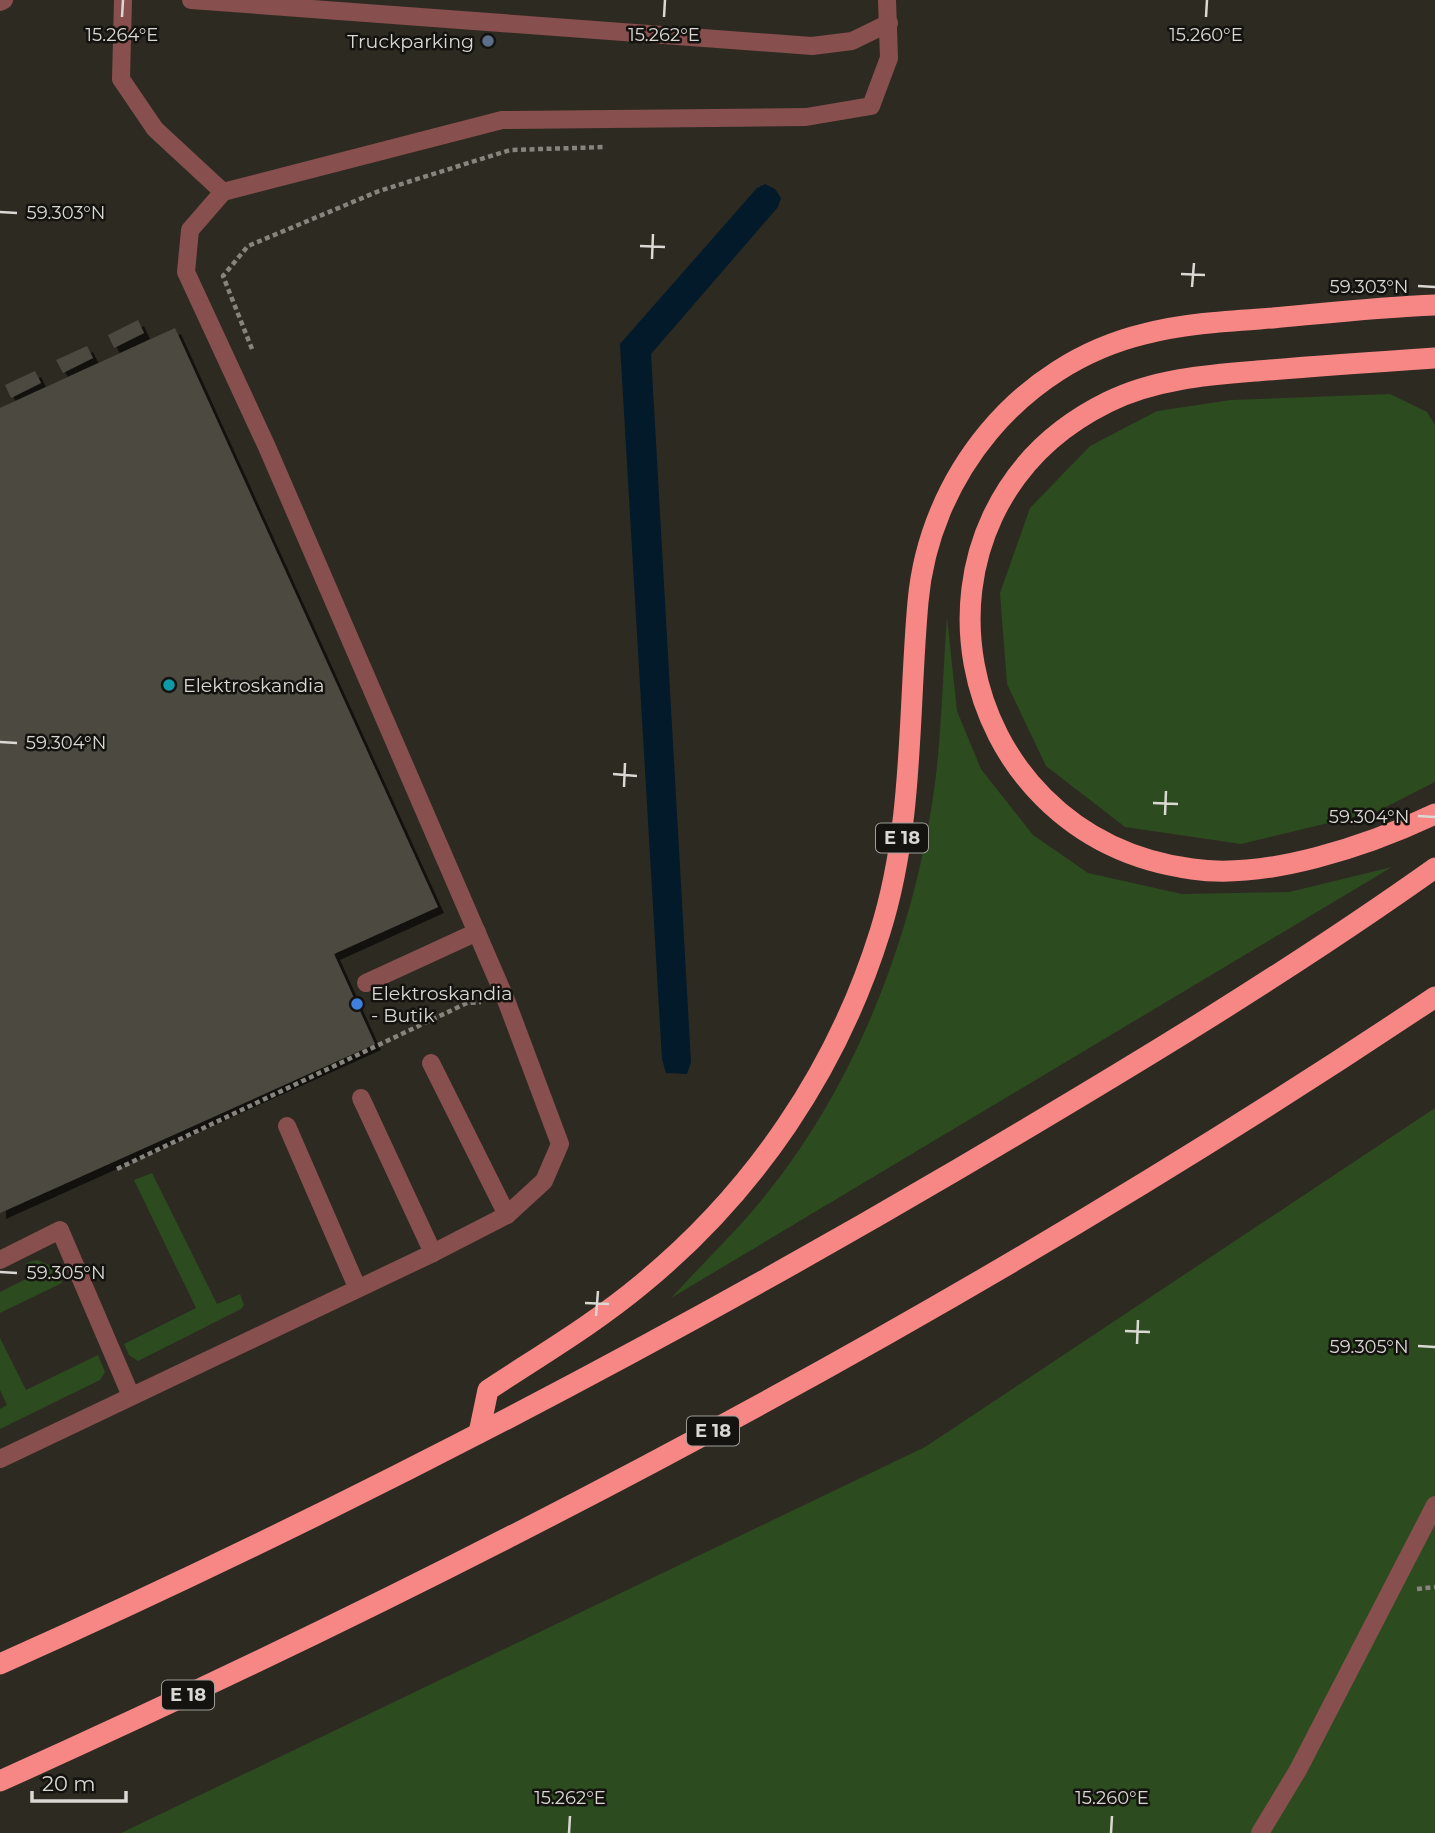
<svg xmlns="http://www.w3.org/2000/svg" width="1435" height="1833" font-family="Montserrat,sans-serif">
  <style>
    .green { fill: #2c4b1e }
    .water { fill: #021a2a }
    .building { fill: #4b4940; filter: url(#shadow) }
    .lines { fill: none; stroke-linecap: round; stroke-linejoin: round }
    .path { stroke: #86847d; stroke-width: 4.5; stroke-dasharray: 5 3.5; stroke-linecap: butt }
    .lane { stroke: #874f4d; stroke-width: 18 }
    .street { stroke: #874f4d; stroke-width: 18 }
    .highway { stroke: #f68784; stroke-width: 21 }
    .ticks { fill: none; stroke: #dad8d3; stroke-width: 2.5 }
    .service-dot { fill: #5c6f8a; stroke: #14130f; stroke-width: 2.5 }
    .culture-dot { fill: #0f9aa8; stroke: #14130f; stroke-width: 2.5 }
    .shop-dot { fill: #3f7fe0; stroke: #14130f; stroke-width: 2.5 }
    .labels { text-anchor: middle; stroke-width: 5; stroke-linejoin: round; paint-order: stroke }
    .shield { fill: #14130f; stroke: #9f9d98; stroke-width: 2 }
    .shield-label { font-size: 18px; font-weight: bold; fill: #dad8d3 }
    .poi-label { font-size: 19px; fill: #dad8d3; stroke: #14130f; text-anchor: start }
    .ticks-label { font-size: 18px; text-anchor: middle; fill: #dad8d3; stroke: #14130f; stroke-width: 5; stroke-linejoin: round; paint-order: stroke }
  </style>
  <defs>
    <filter id="shadow"><feDropShadow dx="6" dy="6" stdDeviation="0" flood-color="#0009"/></filter>
  </defs>
  <rect width="100%" height="100%" fill="#2d2a22"/>
  <g class="green">
    <path d="M1390 394 1427 412 1435 425V782L1378 811 1241 844 1125 827 1046 766 1007 684 1000 593 1030 508 1090 446 1157 411 1231 400Z"/>
    <path d="M947 617 957 711 981 769 1033 835 1088 873 1182 894 1289 892 1392 867 671 1298C702 1264 736 1232 764 1197 859 1081 918 923 936 775 942 723 943 670 947 617Z"/>
    <path d="M1435 1108V1833H121L925 1447Z"/>
    <path d="M152 1173 217 1304 240 1294 244 1305 241 1309 138 1361 129 1355 124 1344 196 1308 134 1180Z"/>
    <path d="M37 1260 54 1267 62 1283 0 1313V1292L32 1276 26 1263Z"/>
    <path d="M0 1338 26 1390 98 1355 105 1372 100 1380 0 1429V1409L7 1405 0 1390Z"/>
  </g>
  <path class="water" d="M765 184 775 189 781 198 778 207 651 354 691 1062 687 1074 666 1073 662 1059 620 344 757 188Z"/>
  <g class="building">
    <path d="M138 320 144 333 114 348 108 335Z"/>
    <path d="M175 328 438 907 334 954 375 1044 0 1213V408Z"/>
    <path d="M87 346 93 358 63 373 56 360Z"/>
    <path d="M35 371 41 383 11 398 5 385Z"/>
  </g>
  <g class="lines">
    <g class="path">
      <path d="M252 349 223 276 248 246 379 191 510 150 606 147"/>
      <path d="M117 1169 467 1003 481 1002"/>
      <path d="M1417 1589 1435 1587"/>
    </g>
    <g class="lane">
      <path d="M123 0 121 79 155 129 223 192"/>
      <path d="M191 0 812 46 852 41 889 23"/>
      <path d="M0 2 4 0"/>
      <path d="M366 983 477 932"/>
      <path d="M431 1063 507 1215"/>
      <path d="M361 1098 433 1253"/>
      <path d="M287 1126 357 1287"/>
      <path d="M0 1260 60 1230 131 1396"/>
      <path d="M0 1459 433 1253 507 1215 544 1181 560 1144 506 1000 267 447 186 272 190 230 223 192 502 120 806 117 871 106 889 58 887 0"/>
    </g>
    <path class="street" d="M1260 1833 1298 1770 1435 1505"/>
    <g class="highway">
      <path d="M1435 358C1376 362 1317 366 1257 371 1207 375 1154 379 1108 402 886 511 945 836 1192 869 1266 880 1368 846 1435 814"/>
      <path d="M479 1433 488 1390C541 1355 594 1324 642 1284 754 1192 837 1070 880 932 914 824 908 713 918 602 929 476 1020 364 1144 334 1186 323 1230 321 1273 318 1327 313 1381 307 1435 305"/>
      <path d="M0 1664C329 1517 650 1350 960 1168 1121 1073 1283 976 1435 868"/>
      <path d="M0 1781C498 1557 981 1301 1435 997"/>
    </g>
  </g>
  <path class="ticks" d="M122 17 123 0M664 17 665 0M1206 17 1207 0M0 212 17 213M640 246 665 247M652 259 653 234M1181 274 1205 275M1418 286 1435 287M1192 287 1194 263M0 742 17 743M613 774 637 776M624 787 625 763M1153 803 1178 804M1165 815 1166 791M1418 816 1435 817M0 1272 17 1273M585 1303 609 1304M596 1316 598 1291M1125 1331 1150 1332M1137 1344 1138 1320M1418 1346 1435 1347M569 1833 570 1816M1111 1833 1112 1816"/>
  <circle class="service-dot" cx="488" cy="41" r="7"/>
  <circle class="culture-dot" cx="169" cy="685" r="7"/>
  <circle class="shop-dot" cx="357" cy="1004" r="7"/>
  <g class="labels">
    <g class="shield">
      <rect x="876" y="823.5" width="52" height="29" rx="5"/>
      <rect x="687" y="1416.5" width="52" height="29" rx="5"/>
      <rect x="162" y="1680.5" width="52" height="29" rx="5"/>
    </g>
    <g class="shield-label">
      <text x="902" y="844">E 18</text>
      <text x="713" y="1437">E 18</text>
      <text x="188" y="1701">E 18</text>
    </g>
    <g class="poi-label">
      <text x="474" y="48" text-anchor="end">Truckparking</text>
      <text x="183" y="692">Elektroskandia</text>
      <text x="371" y="1000">Elektroskandia<tspan x="371" dy="22">- Butik</tspan></text>
    </g>
  </g>
  <g class="ticks-label">
    <text x="122" y="41">15.264°E</text>
    <text x="664" y="41">15.262°E</text>
    <text x="1206" y="41">15.260°E</text>
    <text x="66" y="219">59.303°N</text>
    <text x="1369" y="293">59.303°N</text>
    <text x="66" y="749">59.304°N</text>
    <text x="1369" y="823">59.304°N</text>
    <text x="66" y="1279">59.305°N</text>
    <text x="1369" y="1353">59.305°N</text>
    <text x="570" y="1804">15.262°E</text>
    <text x="1112" y="1804">15.260°E</text>
  </g>
  <path d="M32 1791v10h94v-10" fill="none" stroke="#dad8d3" stroke-width="3.5"/>
  <text x="42" y="1791" font-size="21" fill="#dad8d3" stroke="#14130f" stroke-width="5" paint-order="stroke">20 m</text>
</svg>
